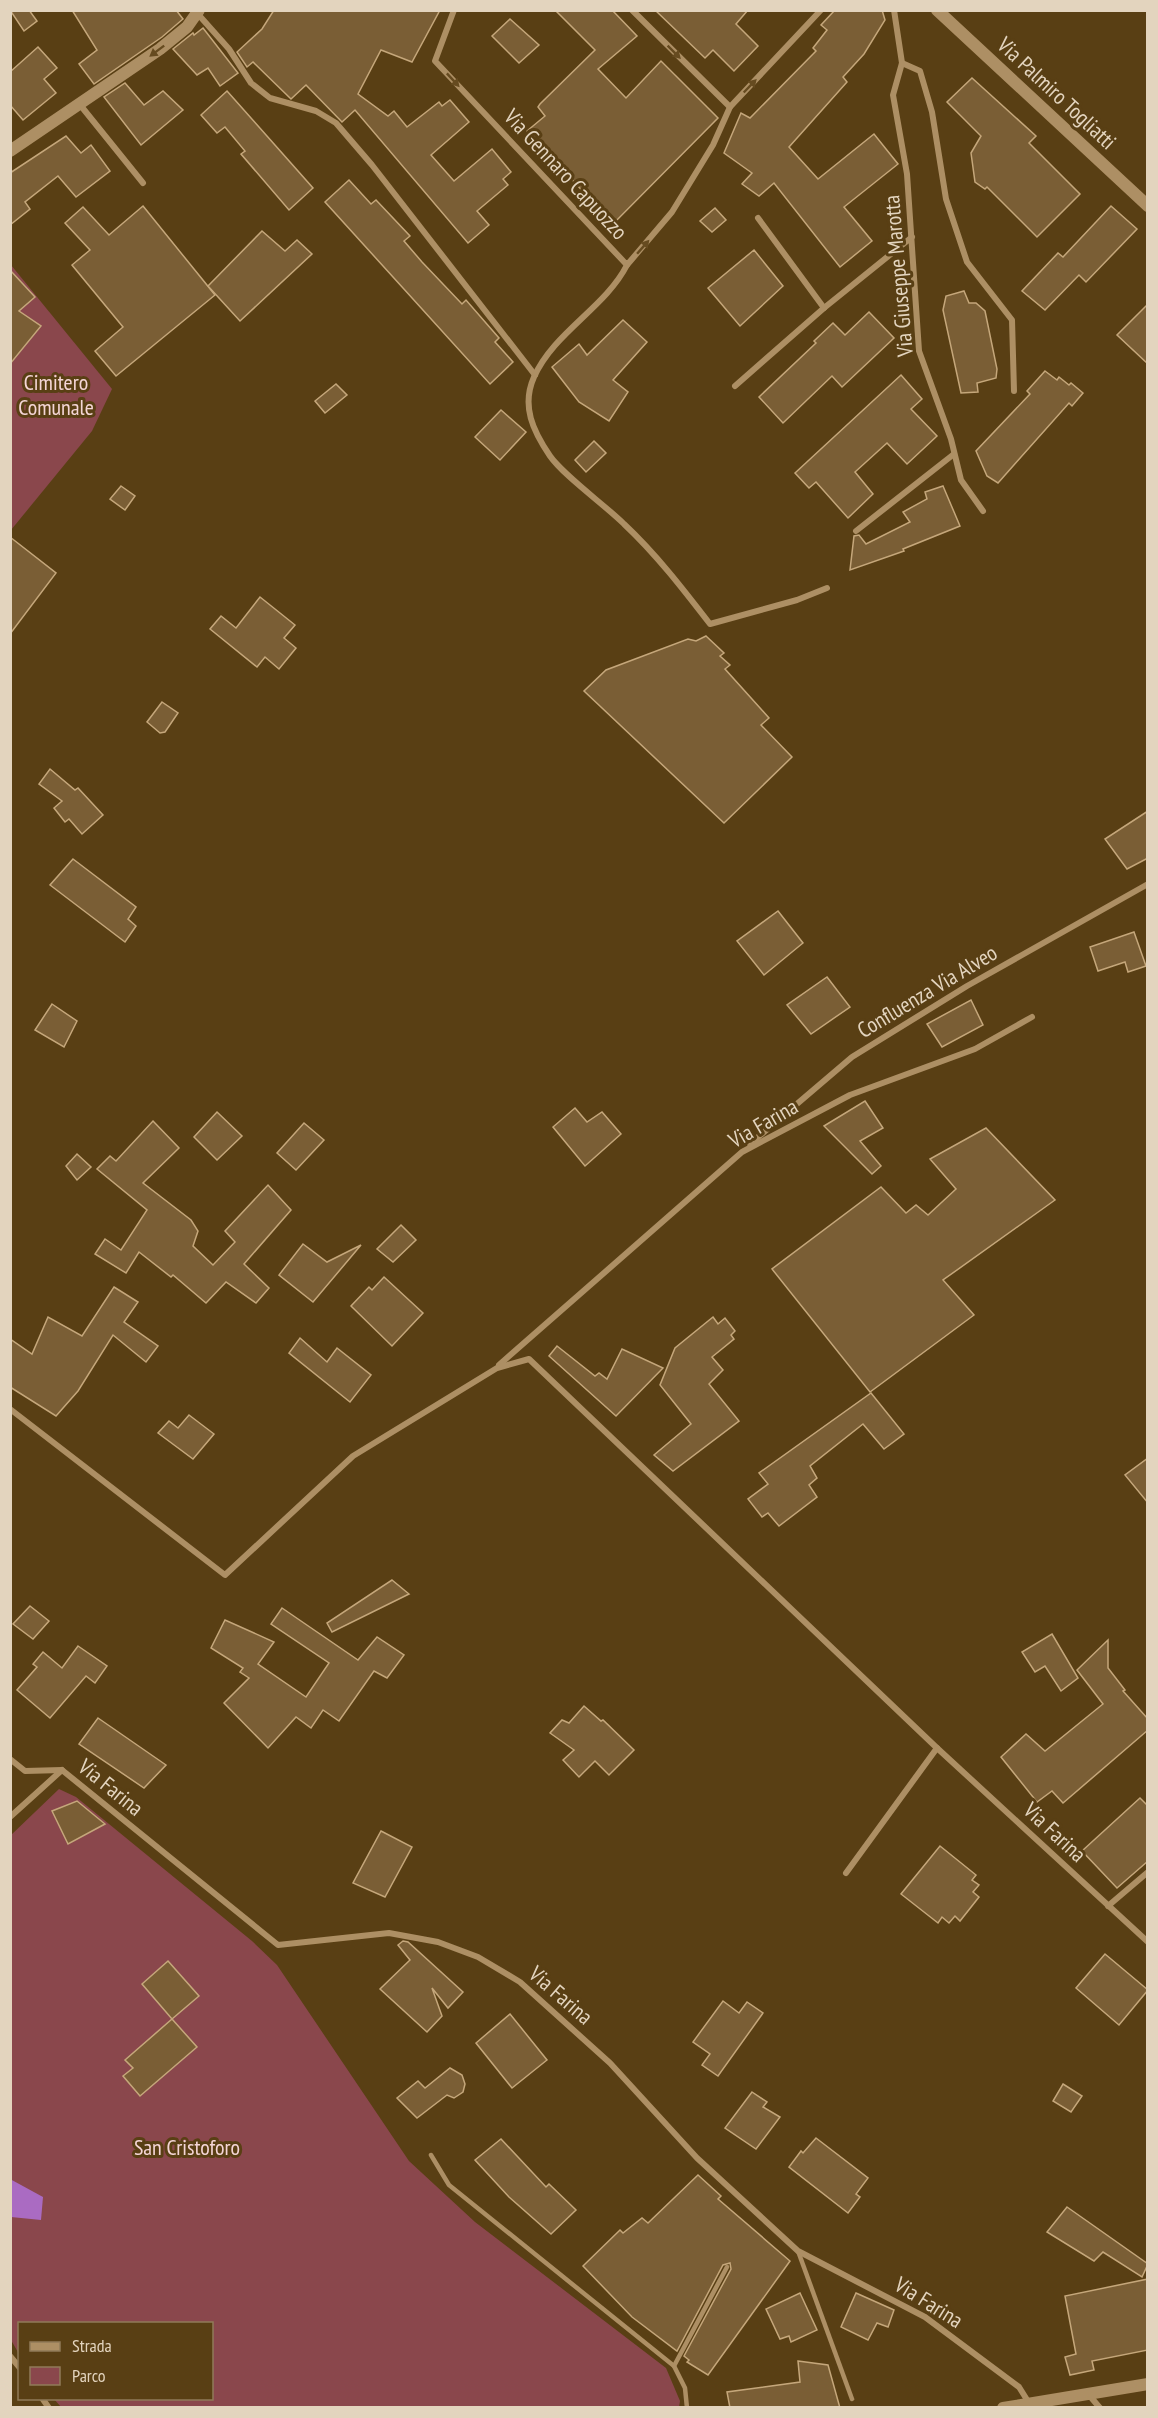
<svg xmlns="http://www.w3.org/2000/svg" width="1158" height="2418" font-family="'PT Sans Narrow',sans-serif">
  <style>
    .green { fill: #8a474c }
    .water { fill: #aa6bc2 }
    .building { fill: #7a5e35; stroke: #c5a77b; stroke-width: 1.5 }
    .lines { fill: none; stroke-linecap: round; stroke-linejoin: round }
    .lane { stroke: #ad8f64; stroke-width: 4.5 }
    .street { stroke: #ad8f64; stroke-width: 6 }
    .secondary { stroke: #ad8f64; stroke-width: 12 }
    .oneway { fill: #664b20 }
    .labels { text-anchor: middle; stroke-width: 6; stroke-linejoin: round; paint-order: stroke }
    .street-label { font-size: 22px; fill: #e3d4be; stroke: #593f14 }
    .park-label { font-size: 22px; fill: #f5d6d7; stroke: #593f14 }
  </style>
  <rect width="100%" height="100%" fill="#593f14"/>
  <g class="green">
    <path d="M11 265 112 389 92 431 11 530Z"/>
    <path d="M59 1789 76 1797 252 1941 277 1965 409 2161 475 2222 666 2368 680 2401 679 2407H61L54 2399 212 2398V2324H20L19 2354 11 2340 10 1836Z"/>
  </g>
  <path class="water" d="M10 2179 43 2197 41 2220 11 2217Z"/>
  <g class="building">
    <path d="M10 10H29L37 21 24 31Z"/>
    <path d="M72 10H176L183 19 162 37 94 84 79 64 97 50Z"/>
    <path d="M274 10H440L412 62 381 50 358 94 388 116 394 111 407 127 439 102 442 106 450 100 469 122 431 155 454 181 492 149 511 172 503 179 508 185 477 211 489 225 468 243 355 110 342 122 306 85 291 99 253 62 247 67 237 52 262 29Z"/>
    <path d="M555 10H612L637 36 598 69 626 98 661 61 718 118 613 224 527 131 545 116 538 107 540 104 595 50Z"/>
    <path d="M655 10H748L736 24 758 46 734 71 713 50 705 58Z"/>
    <path d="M835 10H882L885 20 864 54 843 77 847 82 789 147 818 179 874 134 898 164 844 207 872 241 840 267 774 183 759 196 742 184 752 173 724 153 741 113 750 118 816 51 813 48 827 30 821 25Z"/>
    <path d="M510 19 539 45 519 63 492 36Z"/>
    <path d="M203 28 238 73 220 86 208 68 197 75 173 49 193 33 194 35Z"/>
    <path d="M38 47 57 68 44 79 56 93 23 120 10 105V72Z"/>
    <path d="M972 78 1036 136 1029 143 1080 194 1037 237 987 187 985 189 975 182 971 153 981 136 947 102Z"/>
    <path d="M125 83 144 105 163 91 183 110 141 145 104 97Z"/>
    <path d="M227 91 313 188 289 210 241 154 245 151 225 127 217 133 201 115Z"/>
    <path d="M66 136 81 153 91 145 110 171 76 197 58 176 25 202 30 209 10 225V173Z"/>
    <path d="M349 180 371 204 376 200 410 236 404 241 422 262 462 304 466 300 499 338 495 342 513 362 490 384 325 202Z"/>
    <path d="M143 206 215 295 116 376 95 351 123 327 72 265 90 250 65 223 83 207 109 235Z"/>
    <path d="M1111 206 1137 229 1086 282 1079 275 1045 310 1022 291 1058 253 1063 257Z"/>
    <path d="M715 208 726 220 712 232 700 221Z"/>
    <path d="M262 231 285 251 297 240 312 254 240 321 208 286Z"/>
    <path d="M754 250 783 286 740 326 708 288Z"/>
    <path d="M10 270 35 297 19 311 41 326 10 364Z"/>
    <path d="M964 291 969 303H976L985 311 997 369 996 378 977 383 978 392 961 393 943 310 946 296Z"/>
    <path d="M1148 304V364L1117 335Z"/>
    <path d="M869 312 894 338 842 387 832 376 783 423 759 397 816 343 814 341 833 323 845 335Z"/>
    <path d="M623 320 647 342 613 380 628 392 609 421 579 402 552 367 579 344 587 355Z"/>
    <path d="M1045 371 1057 380 1059 377 1069 385 1071 383 1083 393 1072 406 1069 403 998 483 987 476 976 451 1030 394 1027 391Z"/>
    <path d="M901 375 922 399 911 409 937 436 907 464 887 443 855 472 873 494 848 518 816 482 809 488 795 473Z"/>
    <path d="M336 384 347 395 325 413 315 401Z"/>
    <path d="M501 410 526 432 500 460 475 437Z"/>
    <path d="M594 441 606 453 586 472 575 460Z"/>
    <path d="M121 486 135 496 125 510 110 499Z"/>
    <path d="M943 486 960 526 903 549 904 551 850 570 854 536 859 535 866 544 910 522 903 512 927 499 925 492Z"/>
    <path d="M10 537 56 573 10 634Z"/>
    <path d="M260 597 295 625 284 638 296 648 279 669 265 657 257 667 210 629 221 616 236 628Z"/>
    <path d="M706 636 724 653 720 656 730 665 725 669 769 718 761 725 792 757 724 823 584 691 606 670 688 639 696 641Z"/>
    <path d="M162 702 178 713 165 732 160 733 147 722Z"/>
    <path d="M50 769 75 790 78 788 103 815 82 834 69 819 65 822 54 808 62 801 39 784Z"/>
    <path d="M1148 811V858L1127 869 1105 839Z"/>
    <path d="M73 859 136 907 128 919 136 926 125 942 50 885Z"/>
    <path d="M778 911 803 943 764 975 737 941Z"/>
    <path d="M1134 932 1146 966 1128 972 1125 962 1098 971 1090 947Z"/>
    <path d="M827 977 850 1007 811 1034 787 1005Z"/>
    <path d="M971 1000 983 1025 942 1047 927 1024Z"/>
    <path d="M52 1004 77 1021 64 1047 35 1030Z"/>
    <path d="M865 1101 883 1128 860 1141 881 1166 872 1174 824 1126Z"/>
    <path d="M575 1108 587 1122 602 1112 621 1134 585 1166 553 1127Z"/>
    <path d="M217 1112 242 1136 217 1160 194 1137Z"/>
    <path d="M153 1121 179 1148 143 1183 191 1220 198 1231 193 1246 213 1265 235 1242 225 1231 268 1185 291 1210 244 1264 269 1288 256 1303 226 1282 206 1303 173 1275 171 1277 139 1252 126 1273 95 1254 105 1239 121 1250 147 1210 97 1169 110 1156 116 1161Z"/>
    <path d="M304 1123 324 1140 296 1170 277 1153Z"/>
    <path d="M986 1128 1055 1200 943 1280 974 1315 870 1392 772 1269 881 1187 906 1213 916 1205 928 1215 956 1189 930 1159Z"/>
    <path d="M77 1154 91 1167 77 1180 66 1166Z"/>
    <path d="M401 1225 416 1240 393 1262 377 1249Z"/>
    <path d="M303 1244 327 1262 361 1245 313 1302 279 1275Z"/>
    <path d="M384 1277 423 1313 392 1346 351 1306 369 1287 372 1290Z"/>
    <path d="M114 1287 138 1302 124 1322 158 1346 146 1362 113 1335 78 1391 56 1416 10 1387V1339L32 1354 48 1317 82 1336Z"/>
    <path d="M713 1317 718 1324 725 1318 735 1331 731 1335 734 1339 712 1357 723 1370 709 1384 739 1421 673 1471 654 1455 691 1424 660 1385 675 1348Z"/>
    <path d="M300 1338 327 1362 337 1348 371 1375 350 1402 289 1353Z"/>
    <path d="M557 1346 595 1376 599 1373 607 1379 622 1349 663 1368 616 1416 549 1356Z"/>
    <path d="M871 1393 904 1434 884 1449 863 1424 810 1466 817 1478 809 1485 817 1497 779 1526 768 1513 762 1517 748 1499 768 1484 759 1473Z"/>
    <path d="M189 1415 214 1434 193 1459 158 1433 169 1421 178 1428Z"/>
    <path d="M1148 1458V1503L1125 1475Z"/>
    <path d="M392 1580 409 1594 332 1632 327 1623Z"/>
    <path d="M30 1606 49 1621 33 1639 13 1624Z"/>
    <path d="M282 1608 358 1660 377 1637 404 1655 387 1678 374 1671 339 1721 323 1710 311 1728 296 1717 268 1748 224 1703 249 1678 240 1672 243 1668 211 1648 225 1620 274 1642 258 1664 306 1697 329 1663 271 1624Z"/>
    <path d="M1052 1634 1078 1678 1061 1691 1045 1666 1035 1672 1022 1652Z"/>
    <path d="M1108 1640V1668L1125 1690 1123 1691 1148 1719V1730L1063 1803 1052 1791 1037 1802 1001 1757 1026 1734 1045 1751 1103 1704 1077 1670Z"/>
    <path d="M78 1646 107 1666 95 1683 86 1676 50 1718 17 1690 37 1667 33 1664 43 1652 62 1668Z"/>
    <path d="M584 1706 601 1721 603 1720 634 1750 609 1775 595 1761 579 1777 563 1760 574 1750 550 1733 562 1720 569 1723Z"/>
    <path d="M98 1718 166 1765 144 1788 79 1744Z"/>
    <path d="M1140 1798 1148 1806V1861L1117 1888 1082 1851Z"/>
    <path d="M77 1801 105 1824 68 1844 52 1811Z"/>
    <path d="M381 1831 412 1847 385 1897 353 1883Z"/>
    <path d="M940 1846 976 1875 972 1880 979 1885 973 1892 979 1897 960 1921 955 1916 949 1923 942 1917 938 1923 901 1894Z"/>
    <path d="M403 1941 408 1942 463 1992 448 2008 432 1988 442 2016 427 2032 380 1989 410 1960 398 1945Z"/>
    <path d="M1105 1954 1148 1990 1119 2025 1076 1988Z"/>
    <path d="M168 1961 199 1996 172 2019 142 1984Z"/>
    <path d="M723 2001 739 2013 747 2002 763 2013 718 2076 702 2065 710 2054 693 2042Z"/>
    <path d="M510 2014 547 2060 512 2088 476 2043Z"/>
    <path d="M172 2019 197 2047 140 2096 123 2076 133 2068 125 2060Z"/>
    <path d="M450 2068 462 2075 465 2084 463 2092 454 2098 447 2095 417 2118 397 2098 418 2081 425 2088Z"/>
    <path d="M1063 2084 1082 2096 1071 2112 1053 2101Z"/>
    <path d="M752 2092 767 2102 763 2107 780 2117 756 2149 725 2128Z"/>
    <path d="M816 2138 868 2178 856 2194 860 2197 848 2213 789 2167 801 2151 803 2153Z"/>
    <path d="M501 2139 546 2187 549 2184 576 2210 551 2234 509 2197 475 2160Z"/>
    <path d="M698 2175 721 2196 718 2199 790 2261 708 2375 687 2362 689 2360 684 2356 731 2269 730 2263 723 2265 677 2351 632 2317 583 2266 620 2230 623 2233 642 2218 648 2223Z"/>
    <path d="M1067 2207 1148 2264 1142 2277 1103 2252 1094 2261 1047 2232Z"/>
    <path d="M1148 2279V2350L1092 2361 1094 2370 1070 2375 1065 2357 1076 2354 1065 2296Z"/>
    <path d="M800 2293 817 2330 791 2342 789 2336 780 2339 766 2309Z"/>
    <path d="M856 2293 894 2310 888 2327 877 2323 868 2340 841 2327Z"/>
    <path d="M798 2361 828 2365 840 2408H730L727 2392 800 2382Z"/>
  </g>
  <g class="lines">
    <g class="lane">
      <path d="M431 2155 449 2185 674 2366 685 2388 687 2408"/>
      <path d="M798 2251 852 2399"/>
      <path d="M674 2366 727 2267"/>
    </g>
    <g class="street">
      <path d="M454 10 435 61 627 265 672 212 713 145 730 107 821 10"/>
      <path d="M632 10 730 107"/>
      <path d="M894 10 902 63 893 95 907 174 919 351 951 439 961 480 983 511"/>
      <path d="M197 13 229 49 251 83 270 98 316 111 336 123 372 165 535 375"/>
      <path d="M902 63 920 71 932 112 946 199 967 262 1012 320 1014 391"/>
      <path d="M81 106 143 183"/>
      <path d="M758 218 824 308"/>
      <path d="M627 265C605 308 554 332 534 377 521 406 533 431 550 456 564 476 605 505 624 524 656 554 683 589 710 624L797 600 827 588"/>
      <path d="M735 386 824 308 912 237"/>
      <path d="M856 531 954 454"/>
      <path d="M750 1144 852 1057 967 986 1148 884"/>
      <path d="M499 1365 742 1152 850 1095 975 1049 1032 1017"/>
      <path d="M10 1409 225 1575 353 1456 497 1368 529 1359 937 1748 1148 1942"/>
      <path d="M10 1759 25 1771 62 1770 278 1945 389 1933 438 1942 478 1957 520 1982 610 2063 697 2158 798 2251 925 2317 1019 2387 1029 2403"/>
      <path d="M10 1817 62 1770"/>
      <path d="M846 1873 937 1748"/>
      <path d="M1108 1906 1148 1872"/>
      <path d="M10 2356 20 2368"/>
      <path d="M1089 2395 1100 2408"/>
      <path d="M42 2398 49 2408"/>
    </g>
    <g class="secondary">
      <path d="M937 10 1148 206"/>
      <path d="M10 151 160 49 187 27 199 10"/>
      <path d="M1003 2408 1148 2384"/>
    </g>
  </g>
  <defs><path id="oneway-solid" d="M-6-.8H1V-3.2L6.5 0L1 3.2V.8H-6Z" transform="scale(1.5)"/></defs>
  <g class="oneway">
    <use href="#oneway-solid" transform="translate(157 51) rotate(143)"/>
    <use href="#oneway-solid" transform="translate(674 52) rotate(45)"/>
    <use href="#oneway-solid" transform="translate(453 80) rotate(47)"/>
    <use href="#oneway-solid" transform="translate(750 86) rotate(-46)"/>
    <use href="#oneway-solid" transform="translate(643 247) rotate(-49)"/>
  </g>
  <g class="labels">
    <g class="street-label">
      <text transform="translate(1057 93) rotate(43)" y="8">Via Palmiro Togliatti</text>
      <text transform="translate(566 174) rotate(47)" y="8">Via Gennaro Capuozzo</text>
      <text transform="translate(898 276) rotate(-95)" y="8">Via Giuseppe Marotta</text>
      <text transform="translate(927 991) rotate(-31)" y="8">Confluenza Via Alveo</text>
      <text transform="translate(763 1123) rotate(-30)" y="8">Via Farina</text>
      <text transform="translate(111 1787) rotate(39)" y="8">Via Farina</text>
      <text transform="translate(1055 1832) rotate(43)" y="8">Via Farina</text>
      <text transform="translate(561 1995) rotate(41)" y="8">Via Farina</text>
      <text transform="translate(929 2302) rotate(32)" y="8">Via Farina</text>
    </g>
    <g class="park-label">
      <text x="56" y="390">Cimitero<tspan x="56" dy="25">Comunale</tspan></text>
      <text x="187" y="2155">San Cristoforo</text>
    </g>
  </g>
  <rect width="1158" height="2418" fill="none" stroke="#e3d4be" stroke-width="24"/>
  <rect x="18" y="2322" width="195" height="78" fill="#593f14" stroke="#907b58" stroke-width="1.5"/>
  <rect x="30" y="2342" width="30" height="9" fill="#ad8f64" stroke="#907b58" stroke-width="1.5"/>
  <text x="72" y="2352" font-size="18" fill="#e3d4be">Strada</text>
  <rect x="30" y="2367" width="30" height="18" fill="#8a474c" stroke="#907b58" stroke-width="1.5"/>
  <text x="72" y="2382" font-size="18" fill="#e3d4be">Parco</text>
</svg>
